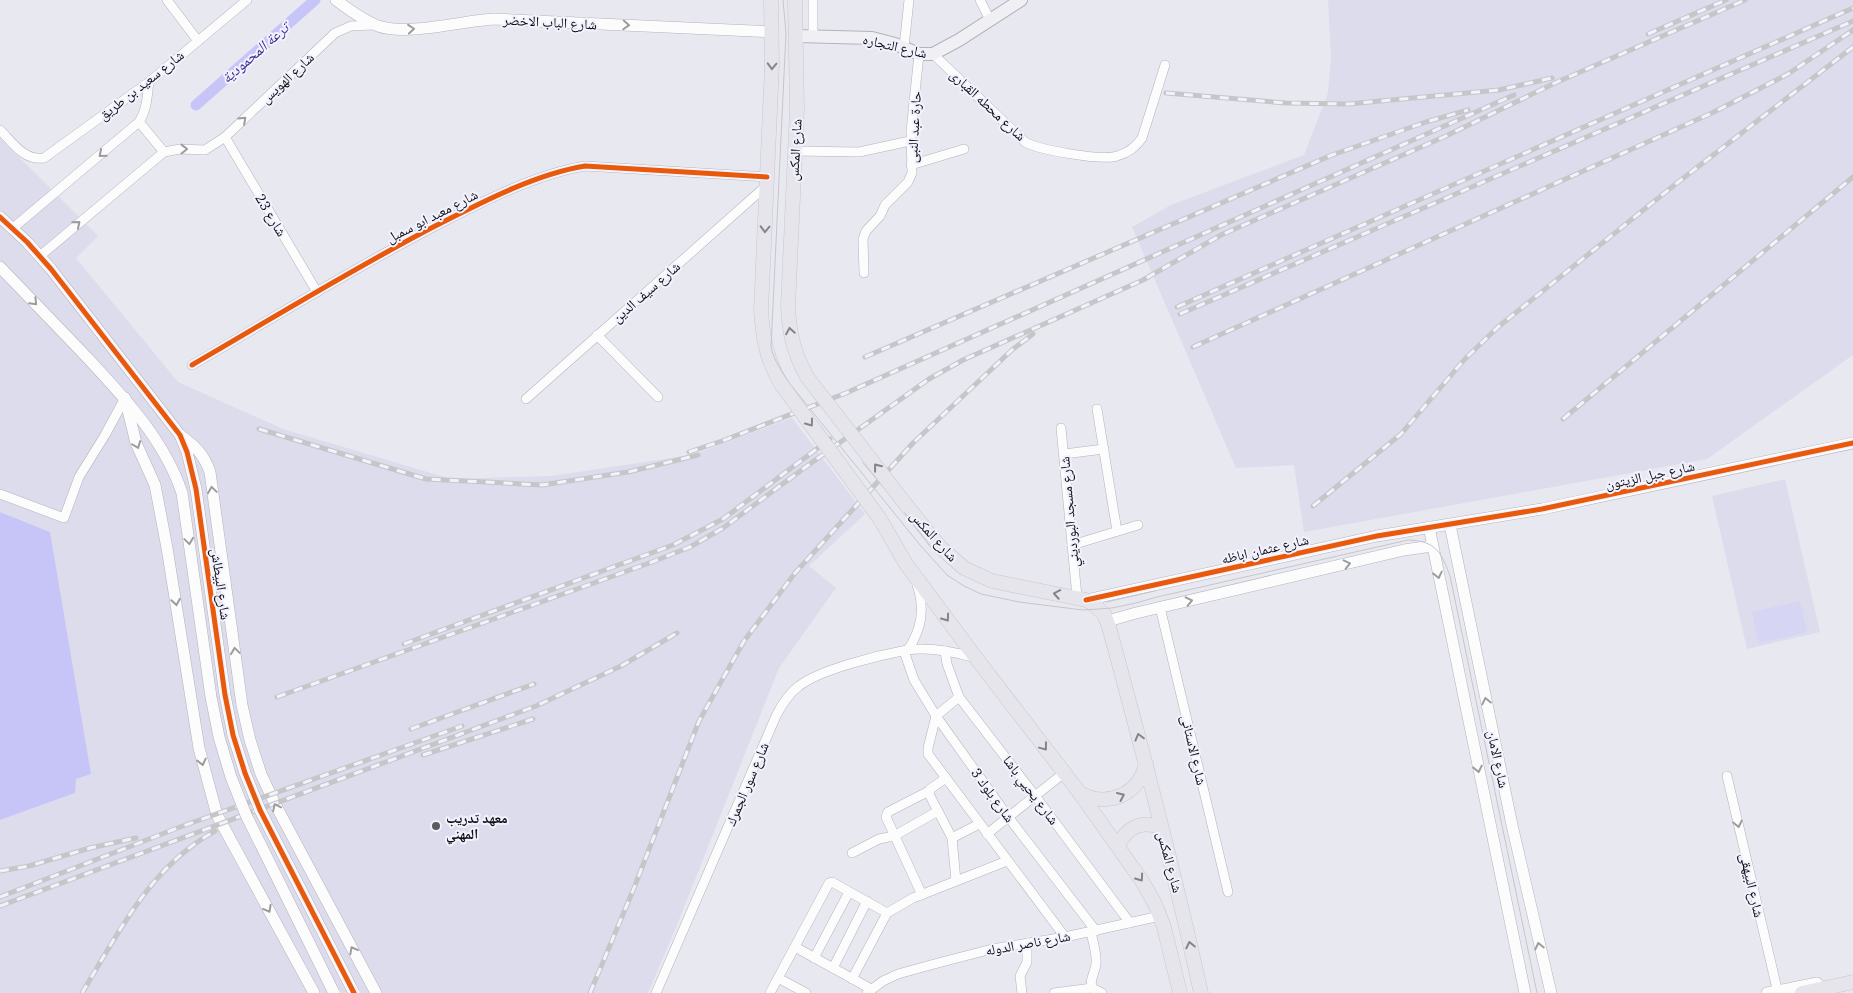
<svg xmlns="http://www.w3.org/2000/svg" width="1853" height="993" font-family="'IBM Plex Serif','Noto Naskh Arabic',serif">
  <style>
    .built { fill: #dcdcec }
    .green { fill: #d6d5f4 }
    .water { fill: #c7c5f7 }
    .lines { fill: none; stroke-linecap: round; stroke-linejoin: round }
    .canal { stroke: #c7c5f7; stroke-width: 11 }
    .minor-casing { stroke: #b3b3ba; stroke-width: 10 }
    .tertiary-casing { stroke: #b3b3ba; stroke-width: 12 }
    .secondary-casing { stroke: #b3b3ba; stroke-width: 14 }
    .primary-casing { stroke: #c7c7cb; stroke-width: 15 }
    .minor { stroke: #fcfcfd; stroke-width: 9 }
    .tertiary { stroke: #fcfcfd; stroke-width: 11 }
    .secondary { stroke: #f0f0f4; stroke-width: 12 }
    .primary { stroke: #e6e5ec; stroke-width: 14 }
    .tram { stroke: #c6c6c8; stroke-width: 1 }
    .rail-casing { stroke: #c6c6c8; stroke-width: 5 }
    .rail { stroke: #f2f2ff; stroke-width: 3; stroke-dasharray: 9; stroke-linecap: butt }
    .tertiary-bridge-casing { stroke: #b3b3ba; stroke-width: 12; stroke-linecap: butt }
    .primary-bridge-casing { stroke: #c7c7cb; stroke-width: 15; stroke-linecap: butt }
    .tertiary-bridge { stroke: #fcfcfd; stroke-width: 11 }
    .primary-bridge { stroke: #e6e5ec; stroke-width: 14 }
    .cycleway-casing { stroke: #f2f2ff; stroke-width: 8 }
    .cycleway { stroke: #e8590c; stroke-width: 5 }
    .oneway { stroke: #9c9c9f }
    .oneway2 { stroke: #84848a }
    .poi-dot { fill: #5a5a60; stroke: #f2f2ff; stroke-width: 2 }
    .labels { text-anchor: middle; stroke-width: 4; stroke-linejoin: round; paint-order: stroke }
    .street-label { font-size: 14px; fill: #0d0d12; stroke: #f2f2ff }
    .poi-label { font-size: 14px; font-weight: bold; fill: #0d0d12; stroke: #f2f2ff; text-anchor: start }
    .water-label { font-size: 15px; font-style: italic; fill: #42308f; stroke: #f2f2ff }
  </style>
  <rect width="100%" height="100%" fill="#e8e8f1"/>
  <g class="built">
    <path d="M1328 0H1853V355L1707 459 1304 532 1294 465 1236 468 1132 227 1171 205 1304 155 1328 93 1331 58Z"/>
    <path d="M0 138 98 236 76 258 178 382 283 429 451 479 551 476 692 455 792 418 865 514 809 566 836 588 779 668 677 925 648 993H0V820L75 793 50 532 0 512Z"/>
    <path d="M1785 479 1820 632 1747 649 1712 496Z"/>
  </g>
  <path class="green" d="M1800 601 1807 632 1759 643 1752 612Z"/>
  <path class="water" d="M0 512 50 532 91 774 76 779 75 793 0 820Z"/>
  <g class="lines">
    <path class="canal" d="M196 105 315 0"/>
    <g class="minor-casing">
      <g id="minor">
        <path d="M167 0 198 41"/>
        <path d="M980 0 990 20"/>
        <path d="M813 36V0"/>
        <path d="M904 47 909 0"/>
        <path d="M933 54 1025 142C1039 150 1102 161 1117 156 1128 153 1136 147 1142 138L1165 65"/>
        <path d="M139 122 164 152"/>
        <path d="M0 130C13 143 24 161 44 158L149 82 247 0"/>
        <path d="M225 137 317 292"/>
        <path d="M795 151 859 152 910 141"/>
        <path d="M911 165 964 149"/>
        <path d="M13 228 139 122C147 110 147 97 149 82"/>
        <path d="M40 256 164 152 180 149 205 150 225 137 335 33 351 26 373 25"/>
        <path d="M864 273 863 239 866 231 880 216 885 205 908 182 912 173 911 131 919 54"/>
        <path d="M597 335 658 397"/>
        <path d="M192 365C273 318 354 268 437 225 482 202 536 174 585 166L767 177"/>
        <path d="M526 399 766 186"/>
        <path d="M1097 409 1117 531"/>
        <path d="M1061 428 1077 597"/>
        <path d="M1064 454 1104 449"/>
        <path d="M0 494 64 518 79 477 105 435 125 398"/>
        <path d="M1072 545 1138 525"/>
        <path d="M1160 607 1228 892"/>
        <path d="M908 650C922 628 925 609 917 584"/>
        <path d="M904 651 914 680 936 716 1009 818 1096 931"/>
        <path d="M945 651 947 664 959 697 1036 797 1130 923"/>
        <path d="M959 697 936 716 928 748V754L1065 937"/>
        <path d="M1727 776 1778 993"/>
        <path d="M946 778 930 789 929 794 952 838 956 881"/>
        <path d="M987 834 1064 773"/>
        <path d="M952 838 979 824"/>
        <path d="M852 853 879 839 894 836 938 811"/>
        <path d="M922 895 886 817 888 812 929 791"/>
        <path d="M1091 932C1093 942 1097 954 1096 964 1095 973 1089 980 1092 988L1102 993"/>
        <path d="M795 947 871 989"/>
        <path d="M814 958 849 892"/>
        <path d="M833 968 867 901"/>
        <path d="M778 978 806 993"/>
        <path d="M852 979 887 913 913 898 1007 861"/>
        <path d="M656 993 776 716C782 704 788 694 799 686 821 669 880 655 907 650 929 647 955 652 976 658"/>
        <path d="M770 993 829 883 832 882 887 913"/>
        <path d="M867 993 883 981 898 974 938 963 992 949 1065 937 1160 916"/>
        <path d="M1022 993 1020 976 1027 962V943"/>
        <path d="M1054 993 1092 988"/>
      </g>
    </g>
    <g class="tertiary-casing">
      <g id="tertiary">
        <path d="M336 0C349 10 363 20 378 26 407 36 461 21 494 19L773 32"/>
        <path d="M0 217 27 242 51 269 180 435 187 452 196 489"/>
        <path d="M0 267C26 294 53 322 79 349 119 392 163 436 182 493"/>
        <path d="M125 398 136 443 155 485 167 548 199 748 217 815 314 993"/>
        <path d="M180 435C196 447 203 453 210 472L242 705 250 740 261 774 275 804 376 993"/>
        <path d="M1450 525 1512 825 1551 993"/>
        <path d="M1429 527 1525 993"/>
        <path d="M1086 600 1377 536 1542 509 1853 443"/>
        <path d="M1108 621 1136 613 1404 550 1432 546"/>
        <path d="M1767 993 1817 983"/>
      </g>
    </g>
    <g class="secondary-casing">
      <path id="secondary" d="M796 36 872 38 895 44 919 54H933L959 40 1021 0"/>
    </g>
    <g class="primary-casing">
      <g id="primary">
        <path d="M771 0 772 65 761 310C763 339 766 358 781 384"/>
        <path d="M795 0 797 109 788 306C789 333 794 353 807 377"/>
        <path d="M907 506 940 547 964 568 992 581 1086 600 1093 604 1104 614 1109 627C1142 748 1174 870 1201 993"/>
        <path d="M880 519 906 564 976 658 1079 792 1142 881 1155 904 1164 927 1180 993"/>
        <path d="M1080 793C1107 808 1139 795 1146 764"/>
        <path d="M1118 846C1126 828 1141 820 1160 827"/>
        <path d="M1802 993 1853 982"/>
      </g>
    </g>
    <use href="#minor" class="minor"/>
    <use href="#tertiary" class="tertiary"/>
    <use href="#secondary" class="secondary"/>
    <use href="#primary" class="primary"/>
    <g class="tram">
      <path d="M783 0 786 33 771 347C774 361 782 372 790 384L920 545 947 575 964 586 981 594 1019 602 1083 610 1112 608 1136 603 1157 597 1408 540C1436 541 1441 552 1450 576L1537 993"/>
      <path d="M863 463 902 509 934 551"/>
      <path d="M1106 602 1155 591"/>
    </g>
    <g class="rail-casing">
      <g id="rail">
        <path d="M1648 34 1726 0"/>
        <path d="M1166 93 1286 103 1348 104 1499 90 1552 78"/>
        <path d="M1177 307 1853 8"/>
        <path d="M1180 314 1853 21"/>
        <path d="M1193 347 1714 112 1788 74 1853 30"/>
        <path d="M865 357 1332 155 1426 122 1468 110"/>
        <path d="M1563 419 1853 177"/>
        <path d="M259 429 426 479 542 485 628 472 698 455"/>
        <path d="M689 452 722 441 846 393 1514 95"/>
        <path d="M1313 506 1401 434 1464 360 1498 327 1677 183 1853 47"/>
        <path d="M404 644 673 545 723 519 830 439"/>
        <path d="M277 697 652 562 690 547 723 528 807 466 929 379 963 360 1143 280 1221 235 1446 136 1555 83 1745 0"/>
        <path d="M411 729 534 684"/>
        <path d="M423 755 533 719"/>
        <path d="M0 871 29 866 90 848 136 838"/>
        <path d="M0 897 180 827 462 726"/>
        <path d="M0 906 536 706 621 666 677 633"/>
        <path d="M82 993C119 932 150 867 215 831"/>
        <path d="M590 993 634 888 699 721 744 641 795 573 913 443 1013 349 1033 334"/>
      </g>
    </g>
    <use href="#rail" class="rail"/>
    <g class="tertiary-bridge-casing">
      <g id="tertiary-bridge">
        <path d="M196 489 225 695 233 735 245 773 260 810 354 993"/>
        <path d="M182 493 211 697 219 737 231 777 246 815 334 993"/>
      </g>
    </g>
    <g class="primary-bridge-casing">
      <g id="primary-bridge">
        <path d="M807 377 907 506"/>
        <path d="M781 384 880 519"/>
      </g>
    </g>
    <use href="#tertiary-bridge" class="tertiary-bridge"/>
    <use href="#primary-bridge" class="primary-bridge"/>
    <g class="cycleway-casing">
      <g id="cycleway">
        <path d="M0 217 27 242 51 269 180 435 187 452 196 489 225 695 233 735 245 773 260 810 354 993"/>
        <path d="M192 365C273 318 354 268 437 225 482 202 536 174 585 166L767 177"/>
        <path d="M1086 600 1377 536 1542 509 1853 443"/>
      </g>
    </g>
    <use href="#cycleway" class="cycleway"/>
  </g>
  <defs><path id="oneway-chevron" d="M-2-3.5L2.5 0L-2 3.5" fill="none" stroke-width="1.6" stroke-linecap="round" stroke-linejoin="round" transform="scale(1.25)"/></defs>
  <g class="oneway">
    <use href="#oneway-chevron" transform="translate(626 25) rotate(3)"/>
    <use href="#oneway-chevron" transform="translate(411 29) rotate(-5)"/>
    <use href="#oneway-chevron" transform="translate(243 120) rotate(-43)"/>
    <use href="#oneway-chevron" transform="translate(184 149) rotate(-1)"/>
    <use href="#oneway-chevron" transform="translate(102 154) rotate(140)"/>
    <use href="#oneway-chevron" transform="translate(77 224) rotate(-40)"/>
    <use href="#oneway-chevron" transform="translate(34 302) rotate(46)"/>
    <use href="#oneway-chevron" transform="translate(137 445) rotate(69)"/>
    <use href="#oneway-chevron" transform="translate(212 490) rotate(-98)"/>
    <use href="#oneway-chevron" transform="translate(189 541) rotate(82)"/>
    <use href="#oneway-chevron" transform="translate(1347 564) rotate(-13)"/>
    <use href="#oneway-chevron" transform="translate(1438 575) rotate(78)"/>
    <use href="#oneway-chevron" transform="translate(1189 601) rotate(-13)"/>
    <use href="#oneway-chevron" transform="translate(176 602) rotate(81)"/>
    <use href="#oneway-chevron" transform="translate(235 651) rotate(-98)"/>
    <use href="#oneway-chevron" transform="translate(1486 701) rotate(-102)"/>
    <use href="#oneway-chevron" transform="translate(202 762) rotate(77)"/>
    <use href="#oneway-chevron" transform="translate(1478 769) rotate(78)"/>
    <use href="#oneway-chevron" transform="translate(276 807) rotate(-116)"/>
    <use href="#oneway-chevron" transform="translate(1738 824) rotate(77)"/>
    <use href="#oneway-chevron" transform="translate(268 909) rotate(61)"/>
    <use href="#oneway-chevron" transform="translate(1539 946) rotate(-103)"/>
    <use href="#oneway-chevron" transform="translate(353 950) rotate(-118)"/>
  </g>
  <g class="oneway2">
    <use href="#oneway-chevron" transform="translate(772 66) rotate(92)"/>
    <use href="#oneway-chevron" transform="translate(765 229) rotate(92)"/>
    <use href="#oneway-chevron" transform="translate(790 331) rotate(-99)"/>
    <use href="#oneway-chevron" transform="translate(810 423) rotate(54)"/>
    <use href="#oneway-chevron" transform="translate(877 467) rotate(-128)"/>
    <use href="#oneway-chevron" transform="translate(1057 594) rotate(-170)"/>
    <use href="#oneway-chevron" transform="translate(946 618) rotate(54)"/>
    <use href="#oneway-chevron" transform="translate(1139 737) rotate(-105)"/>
    <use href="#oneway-chevron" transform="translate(1044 747) rotate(53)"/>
    <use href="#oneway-chevron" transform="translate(1121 796) rotate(-24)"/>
    <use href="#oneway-chevron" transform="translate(1140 878) rotate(55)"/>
    <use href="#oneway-chevron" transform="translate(1190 945) rotate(-102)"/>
  </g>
  <circle class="poi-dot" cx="436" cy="826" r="5"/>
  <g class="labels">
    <g class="street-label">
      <text transform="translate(550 22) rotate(3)" y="5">شارع الباب الاخضر</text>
      <text transform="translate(895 46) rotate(13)" y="5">شارع التجاره</text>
      <text transform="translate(287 78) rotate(-43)" y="5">شارع الهويس</text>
      <text transform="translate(141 85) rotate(-38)" y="5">شارع سعيد بن طريق</text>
      <text transform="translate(988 105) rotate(43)" y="5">شارع محطه القبارى</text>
      <text transform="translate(914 127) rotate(-87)" y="5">حارة عبد النبى</text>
      <text transform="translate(795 150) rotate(-87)" y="5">شارع المكس</text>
      <text transform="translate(271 215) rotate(59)" y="5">شارع 23</text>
      <text transform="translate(432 216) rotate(-27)" y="5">شارع معبد ابو سمبل</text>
      <text transform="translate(646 292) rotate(-41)" y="5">شارع سيف الدين</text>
      <text transform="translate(1650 475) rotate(-12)" y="5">شارع جبل الزيتون</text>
      <text transform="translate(1069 512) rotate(-95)" y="5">شارع مسجد البورديني</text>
      <text transform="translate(934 536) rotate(48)" y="5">شارع المكس</text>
      <text transform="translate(1265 549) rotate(-13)" y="5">شارع عثمان اباظه</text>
      <text transform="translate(221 584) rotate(82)" y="5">شارع البيطاش</text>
      <text transform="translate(1194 750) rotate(77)" y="5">شارع الاستانى</text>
      <text transform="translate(1498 759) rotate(78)" y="5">شارع الامان</text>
      <text transform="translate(747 784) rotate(-67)" y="5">شارع سور الجمرك</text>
      <text transform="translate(1031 790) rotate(53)" y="5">شارع يحيي باشا</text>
      <text transform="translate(993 795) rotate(54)" y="5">شارع بلوك 3</text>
      <text transform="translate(1170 862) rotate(75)" y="5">شارع المكس</text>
      <text transform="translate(1752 885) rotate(77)" y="5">شارع البيهقى</text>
      <text transform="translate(1028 943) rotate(-10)" y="5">شارع ناصر الدوله</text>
    </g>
    <g class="poi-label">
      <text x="446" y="823">معهد تدريب<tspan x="446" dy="16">المهني</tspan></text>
    </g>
    <g class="water-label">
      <text transform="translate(255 53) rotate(-41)" y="5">ترعة المحمودية</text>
    </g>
  </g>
</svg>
